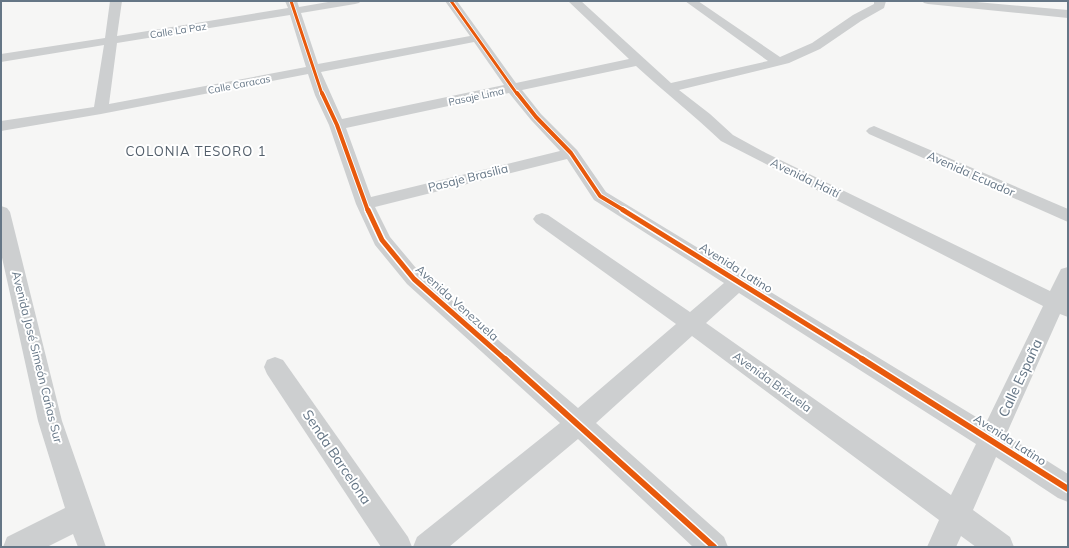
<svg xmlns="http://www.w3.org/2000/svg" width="1069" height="548" font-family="Mulish,sans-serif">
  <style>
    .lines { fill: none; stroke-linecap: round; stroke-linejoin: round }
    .minor { fill: #cdcfd0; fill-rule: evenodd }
    .cycleway-far3-casing { stroke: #fff; stroke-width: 4.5 }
    .cycleway-far2-casing { stroke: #fff; stroke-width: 6 }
    .cycleway-far1-casing { stroke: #fff; stroke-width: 8 }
    .cycleway-casing { stroke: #fff; stroke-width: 9 }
    .cycleway-far3 { stroke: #e8590c; stroke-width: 3 }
    .cycleway-far2 { stroke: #e8590c; stroke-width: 4 }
    .cycleway-far1 { stroke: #e8590c; stroke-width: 5 }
    .cycleway { stroke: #e8590c; stroke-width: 6 }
    .labels { text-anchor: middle; stroke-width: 4; stroke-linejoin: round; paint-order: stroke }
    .far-street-label { font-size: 10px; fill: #657686; stroke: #fff }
    .street-label { font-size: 12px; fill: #657686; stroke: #fff }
    .neighbourhood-label { font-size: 13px; letter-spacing: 1px; fill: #535f6b; stroke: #fff }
    .near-street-label { font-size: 14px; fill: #657686; stroke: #fff }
  </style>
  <rect width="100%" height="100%" fill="#f6f6f5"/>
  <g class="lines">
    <g class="minor">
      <path d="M110 1H122L117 36 288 8 285 1H297L299 7 334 1H361L359 3 355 4 301 13 318 64 470 36 445 1H457L516 83 629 59 568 1H581L671 83 768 61 685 1H698L780 57 812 43 853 15 874 4V1H886L884 8 861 21 820 49 789 63 679 90 710 114 733 135 766 153 1050 291 1061 269 1068 267V317L1060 314 1006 435 1068 474V502L1058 498 996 457 973 510 1010 537 1014 547H976L961 536 956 547H927L939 520 692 336 596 423 724 537 728 547H693L578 439 449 547H413L417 537 560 423 407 284 375 245 356 204 329 125 315 95 308 74 101 114 1 131V121L94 107 104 45 1 62V54L105 38ZM290 15 306 67 109 104 117 43ZM474 42 504 85 342 119 321 72ZM636 66C664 92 694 115 721 141L1043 306 986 423 606 192 577 150 541 114 522 90ZM509 93 531 120 560 151 371 197 346 128ZM567 159 594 200 724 283 690 312 548 215 542 213 536 215 533 219 536 223 676 324 578 408 421 274 390 237 375 207ZM739 293 976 444 951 495 706 323Z"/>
      <path d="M922 1H965L1068 10V18L928 4 924 3Z"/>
      <path d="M874 126 1068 209V222L869 134 866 131 869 128Z"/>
      <path d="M1 206 7 208 10 212 62 421 106 547H78L73 534 47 547H3L7 537 65 508 38 421 1 253Z"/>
      <path d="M275 357 283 360 408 537 412 547H381L267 374 264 367 267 360Z"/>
    </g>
    <g class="cycleway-far3-casing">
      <g id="cycleway-far3">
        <path d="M291 1 322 94"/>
        <path d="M451 1 517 94"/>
      </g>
    </g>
    <g class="cycleway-far2-casing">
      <g id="cycleway-far2">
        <path d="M322 93 337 125 368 211"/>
        <path d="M517 93 536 117 571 153 600 196 625 211"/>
      </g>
    </g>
    <g class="cycleway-far1-casing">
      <g id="cycleway-far1">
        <path d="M368 210 382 240 414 279 506 360"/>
        <path d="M623 210 864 360"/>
      </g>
    </g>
    <g class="cycleway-casing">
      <g id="cycleway">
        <path d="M505 359 714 547"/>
        <path d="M862 359 1068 489"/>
      </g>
    </g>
    <use href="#cycleway-far3" class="cycleway-far3"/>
    <use href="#cycleway-far2" class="cycleway-far2"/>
    <use href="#cycleway-far1" class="cycleway-far1"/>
    <use href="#cycleway" class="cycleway"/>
  </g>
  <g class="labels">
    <g class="far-street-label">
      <text transform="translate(178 30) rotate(-9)" y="4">Calle La Paz</text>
      <text transform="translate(239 84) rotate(-11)" y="4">Calle Caracas</text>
      <text transform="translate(476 96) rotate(-12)" y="4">Pasaje Lima</text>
    </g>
    <g class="street-label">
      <text transform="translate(971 174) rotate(24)" y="4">Avenida Ecuador</text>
      <text transform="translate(468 178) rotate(-14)" y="4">Pasaje Brasilia</text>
      <text transform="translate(805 178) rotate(26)" y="4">Avenida Haití</text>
      <text transform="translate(736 268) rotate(32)" y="4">Avenida Latino</text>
      <text transform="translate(457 303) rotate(42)" y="4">Avenida Venezuela</text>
      <text transform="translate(37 357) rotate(76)" y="4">Avenida José Simeón Cañas Sur</text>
      <text transform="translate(772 382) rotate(36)" y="4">Avenida Brizuela</text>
      <text transform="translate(1010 440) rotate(33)" y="4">Avenida Latino</text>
    </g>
    <g class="neighbourhood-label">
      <text x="196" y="156">COLONIA TESORO 1</text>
    </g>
    <g class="near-street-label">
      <text transform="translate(1020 378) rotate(-65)" y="5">Calle España</text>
      <text transform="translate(337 457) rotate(56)" y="5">Senda Barcelona</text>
    </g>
  </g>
  <rect width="1069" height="548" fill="none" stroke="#657686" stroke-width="4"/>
</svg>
